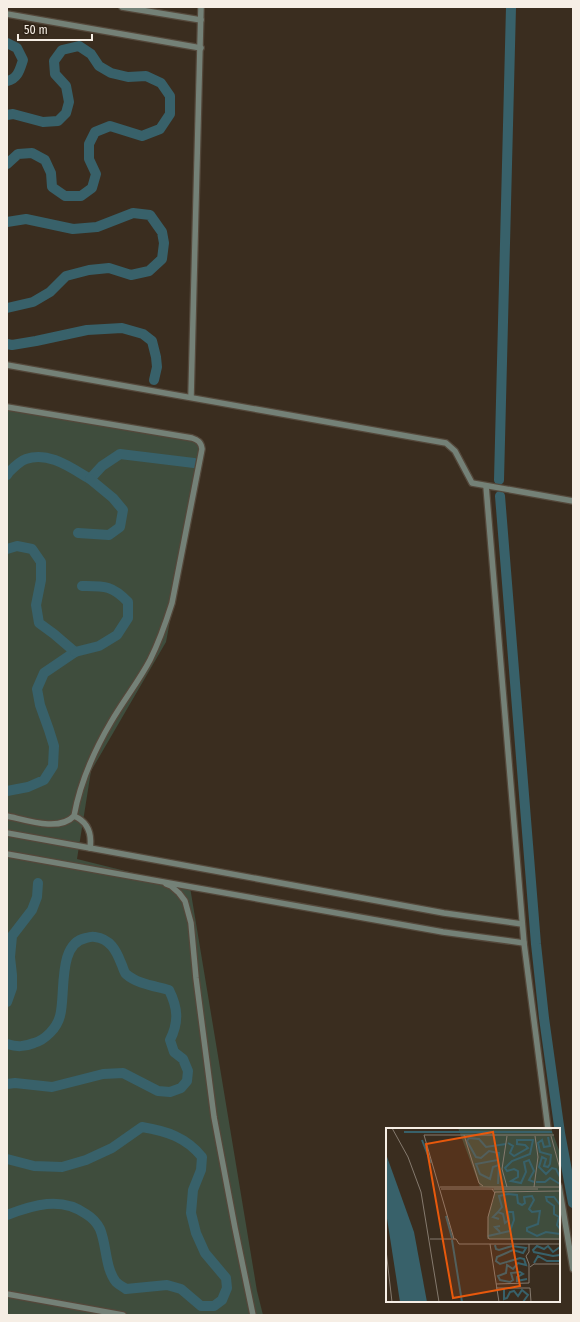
<svg xmlns="http://www.w3.org/2000/svg" width="580" height="1322" font-family="'Fira Sans Condensed',sans-serif">
  <style>
    .green { fill: #3f4d3d }
    .lines { fill: none; stroke-linecap: round; stroke-linejoin: round }
    .canal { stroke: #38616a; stroke-width: 10 }
    .lane-casing { stroke: #54483b; stroke-width: 8 }
    .lane { stroke: #748177; stroke-width: 5.5 }
    .inset-river { fill: none; stroke: #38616a; stroke-width: 2 }
    .inset-road { fill: none; stroke: #857a6e; stroke-width: 1 }
    .view { fill: #e8590c; fill-opacity: 0.15; stroke: #e8590c; stroke-width: 2 }
    .inset-edge { fill: none; stroke: #f6eee5; stroke-width: 2 }
  </style>
  <rect width="100%" height="100%" fill="#3a2d1f"/>
  <path class="green" d="M7 405 204 442 166 642 91 771 77 859 190 887 257 1291 263 1315H7Z"/>
  <g class="lines">
    <g class="canal">
      <path d="M7 43 17 48 23 60C20 69 18 79 7 81"/>
      <path d="M7 115 13 114 43 122 58 121 66 113 69 102 66 86 55 74 54 61 62 50 79 46 91 54 99 66 111 73 128 77 146 76 161 83 170 96V114L160 129 142 136 110 126 95 132 89 144V159L96 174 92 188 81 196H65L52 187 51 173 45 160 32 153 18 154 7 164"/>
      <path d="M7 222 26 219 73 229 97 227 133 213 150 215 162 232 164 243 162 259 149 271 131 275 109 268 89 270 66 276 50 292 33 302 7 308"/>
      <path d="M7 344 12 345 36 341 87 330 122 328 143 334 152 341 156 357 157 367 154 380"/>
      <path d="M7 475 9 472C13 468 20 461 26 459 49 451 71 468 90 479L102 466 120 454 194 463"/>
      <path d="M499 480 511 7"/>
      <path d="M500 496 536 944 544 1018 560 1133 573 1203"/>
      <path d="M78 533 109 535 120 527 123 510 113 498 90 479"/>
      <path d="M7 549 17 546 32 549 41 562V580L36 605 39 623 54 634 75 652 44 673 37 689 40 705 49 730 54 746 53 766 44 780 28 787 7 791"/>
      <path d="M75 652 99 646 117 635 128 618V602C112 585 104 586 82 586"/>
      <path d="M7 1002 12 988V975L10 957 12 936 32 910 37 897 38 883"/>
      <path d="M7 1044C17 1047 24 1047 34 1043 45 1040 57 1028 60 1016 66 995 57 943 86 938 89 937 92 936 95 937 110 939 116 950 121 963 123 967 124 972 126 974 137 984 155 986 169 990 178 1008 179 1022 170 1040L174 1052 183 1059 188 1071 187 1081 181 1088 170 1092 158 1091 123 1073 103 1074 52 1087 15 1083 7 1084"/>
      <path d="M7 1159 34 1166 62 1167 86 1160 112 1148 142 1127C166 1131 186 1137 202 1157L201 1170 193 1190 191 1213 196 1233 205 1253 226 1278 227 1288 222 1300 214 1306H201L181 1289 167 1285 126 1289C123 1287 119 1285 116 1282 105 1268 107 1246 100 1229 97 1223 91 1217 86 1214 61 1196 33 1205 7 1215"/>
    </g>
    <g class="lane-casing">
      <g id="lane">
        <path d="M122 7 201 20"/>
        <path d="M7 14 201 48"/>
        <path d="M7 365 446 443 455 451 472 483 573 501"/>
        <path d="M191 397 201 7"/>
        <path d="M7 407 192 438C198 440 201 442 202 449L172 603C166 622 159 642 150 660 139 681 123 701 111 722 94 751 80 783 74 816 59 832 26 820 7 816"/>
        <path d="M486 486 524 943 548 1129"/>
        <path d="M74 816C88 822 92 834 90 848L444 913 522 924"/>
        <path d="M7 833 90 848"/>
        <path d="M7 854 443 932 524 943"/>
        <path d="M166 884 171 886 179 893 185 901 191 923 196 978 214 1117 235 1228 253 1315"/>
        <path d="M559 1186 573 1269"/>
        <path d="M7 1294 123 1315"/>
      </g>
    </g>
    <use href="#lane" class="lane"/>
  </g>
  <g transform="translate(386 1128)">
    <rect width="174" height="174" fill="#3a2d1f"/>
    <path d="M72 0H165L174 25V112L101 111 102 87 108 70V60L94 59Z" fill="#3f4d3d"/>
    <path d="M0 26 28 104 41 174H14L0 84Z" fill="#38616a"/>
    <path class="inset-river" d="M18 4H166M162 9 164 18 158 19 156 12 152 15 154 24 165 27 164 36 162 39 158 38 160 31 156 29 153 39 160 46 166 40 170 41 174 49M36 12 45 35M122 15 127 18 124 25 128 28 142 20 139 17 131 16V12H147L144 26 126 33 119 40 121 43 128 41 132 43V49L125 53 135 55 140 44 138 34 143 32 148 43 143 52 148 54M150 54H159L164 50 174 56M112 56 113 37 107 39 104 51 94 46 90 36 112 32 113 25 103 23 95 30 90 29 81 13 83 10 93 11 100 19 120 16M174 77 168 69H160L161 73 168 78V86L173 89 171 97 174 101M112 84 107 89 113 91M60 88 66 110M114 104 109 99 114 98M102 108 124 103 128 92 127 84H122L123 92 119 95 117 86 112 84 116 79 113 68 122 66 131 67 132 75 136 77 139 75 138 69 146 68 148 72 143 81 146 84 154 83 152 96 141 100V103L151 108 160 104 174 106M66 112 76 174M109 117 110 121 113 122 126 118 140 120 137 125 127 122 111 129 110 133 114 136 134 130 138 131 140 137 132 135 127 141 121 137 120 145 112 148 114 152 124 154 127 152 125 145 134 144 137 146 131 149V153L141 151M174 119 167 124 162 118 158 121 151 118 147 122 148 124 167 128 174 127M148 135 152 128 161 133H174M118 161V171L121 170 124 164 128 163 132 168 136 162 142 167 137 174"/>
    <path class="inset-road" d="M6 0 22 29 35 64 53 174M125 0 166 1M78 7 93 55 97 58M165 8 174 41M54 59H174M121 59 116 41 121 8M148 59 152 29 149 8M55 61H106L109 65M106 61H152M174 63 109 64 102 89V109L103 111H174M44 111H70L73 116H174M68 111 38 7H168M104 116 113 174M0 122 6 174M144 139 148 136H174M110 156 143 155V136L140 128 143 124V116M110 160H144L145 174"/>
    <path class="view" d="M107 4 134 158 67 170 40 16Z"/>
    <rect width="174" height="174" class="inset-edge"/>
  </g>
  <rect width="580" height="1322" fill="none" stroke="#f6eee5" stroke-width="16"/>
  <path d="M18 34v6h74v-6" fill="none" stroke="#f6eee5" stroke-width="2"/>
  <text x="24" y="34" font-size="12" fill="#f6eee5" stroke="#2f2316" stroke-width="3" paint-order="stroke">50 m</text>
</svg>
